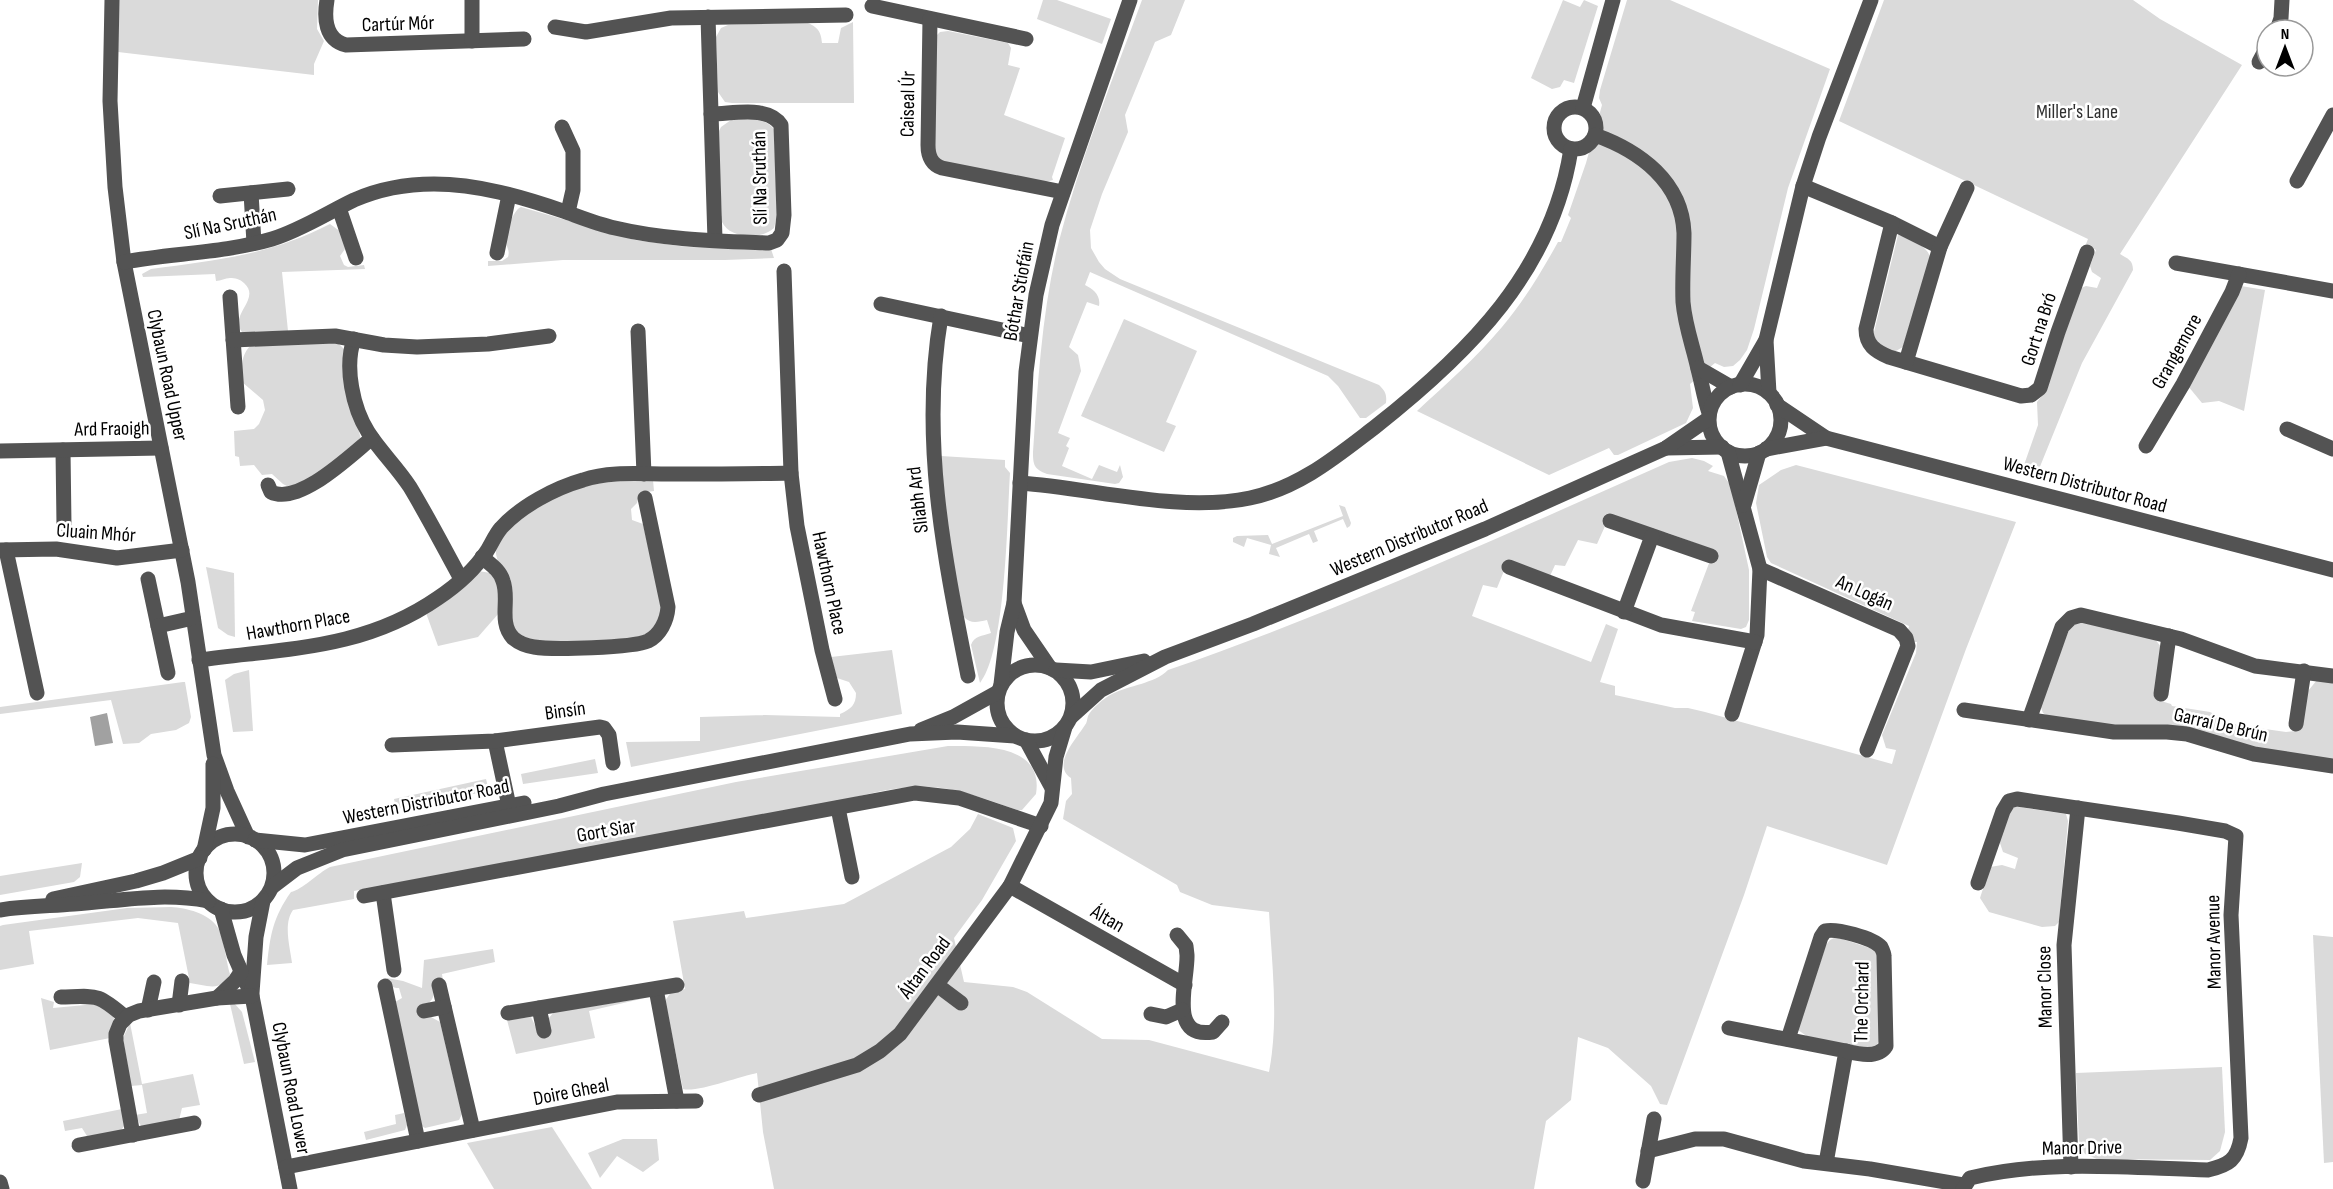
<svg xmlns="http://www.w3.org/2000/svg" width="2333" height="1189" font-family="'Sofia Sans Condensed',sans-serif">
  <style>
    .green { fill: #dadada }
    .water { fill: #a1a1a1 }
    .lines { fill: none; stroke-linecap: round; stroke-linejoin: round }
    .minor { stroke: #535353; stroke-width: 15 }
    .labels { text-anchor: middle; stroke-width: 5; stroke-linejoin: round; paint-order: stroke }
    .street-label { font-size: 20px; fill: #000; stroke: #fff }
    .park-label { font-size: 20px; fill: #313131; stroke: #fff }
  </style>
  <rect width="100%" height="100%" fill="#fff"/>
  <g class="green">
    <path d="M119 0H318L317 29 324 41 314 64V75L118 52Z"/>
    <path d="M1043 0H1057L1111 19 1102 44 1037 19Z"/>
    <path d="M1142 0H1185L1171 35 1155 42 1125 115 1128 132 1102 194 1090 230 1091 248 1099 262 1105 269 1120 279 1379 385C1385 391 1387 394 1386 403L1366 418H1360L1338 386 1328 376 1090 272 1085 285C1093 289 1101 295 1099 306L1087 302 1069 347 1078 355 1081 371 1058 433 1070 438 1066 446 1069 448 1062 466 1092 479 1099 465 1117 472 1120 465 1123 477 1119 483 1115 484 1047 474C1034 469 1033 465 1033 452 1038 381 1042 310 1059 241 1080 159 1113 79 1142 0Z"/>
    <path d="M1563 0 1580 7 1584 0 1598 6 1574 83 1564 80 1560 87 1552 89 1531 78Z"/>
    <path d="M1627 0H1670L1830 69 1788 188 1754 329 1747 350 1740 360 1733 366 1724 367 1715 363 1690 384 1693 408 1686 423 1618 455H1614L1609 448 1549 475 1417 411C1446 384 1477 357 1502 327 1524 301 1542 271 1558 242H1561L1571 218 1568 215 1586 163 1602 105 1599 98 1600 90Z"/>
    <path d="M1884 0H2133L2160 19 2242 65 2120 254C2128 259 2133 260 2133 270L2082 363 2039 469 2024 465 2038 425 2037 402 2044 393 2081 288 2086 286 2097 288 2101 278 2092 272 2090 266 2096 250 2086 244 2088 239 1839 121Z"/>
    <path d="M806 22C817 27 821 30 822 43H838L841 28 853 22 854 103H732L725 102 718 92 716 37 721 28 728 25Z"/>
    <path d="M948 31 1008 43 1011 48 1008 65 1020 68 1004 115 1065 138 1052 177 1053 180 1045 182 943 162 937 159 933 150 936 102V36L940 32Z"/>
    <path d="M731 120C746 120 763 116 774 129L777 215 774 228C761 240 730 239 722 222L718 133 721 127Z"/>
    <path d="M521 207 635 240 687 247 771 249 774 258 725 260H563L488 266V261H502L508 257C510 250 507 249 506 242 505 233 513 210 521 207Z"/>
    <path d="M330 224 341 232 345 249 340 256 344 265 348 267 364 265 365 269 282 272 288 331 242 332C228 315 262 299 244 283 240 279 235 278 230 278 225 278 221 281 216 281L215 274 143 277 142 274 151 269C217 260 270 255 330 224Z"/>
    <path d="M1898 235C1908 236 1928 247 1930 257L1903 347 1894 352 1879 344 1873 336Z"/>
    <path d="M2241 286 2265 290 2244 411 2219 401 2202 403 2188 386Z"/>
    <path d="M1124 319 1197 351 1166 422 1176 426 1164 452 1081 416Z"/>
    <path d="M338 343 344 349 346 377 361 440 312 478 289 487 283 484 272 474 262 475 254 465 240 466 239 457 235 456 234 431 254 429 259 424 265 410 263 400 242 382C242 367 240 356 251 345Z"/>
    <path d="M941 456 1005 460V467L1010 473C1007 520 1006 650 980 683L971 645C974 636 982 636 991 633L987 620C978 622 970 624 964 617L948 542Z"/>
    <path d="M1692 458 1704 461 1713 466 1708 471 1724 476 1731 486 1749 570V620L1746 627 1741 629 1692 621 1695 612 1691 611 1714 550 1668 533 1636 526 1610 515 1597 544 1578 540 1565 566 1555 565 1550 576 1508 561 1497 588 1483 585 1472 616 1591 662 1606 624 1618 629 1600 682 1615 686V695L1675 708H1688L1705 712 1892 764 1896 750 1886 748 1882 735 1916 653 1917 642H1914L1908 630 1909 626 1771 563 1767 557 1756 503 1759 485 1781 470 1796 465 2016 522 1966 649 1887 865 1767 826 1744 895 1667 1105 1660 1104 1651 1086 1608 1048 1578 1037 1571 1100 1546 1121 1534 1189H774L763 1132 757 1073C741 1076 696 1093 683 1089L665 1001 671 992 685 989 673 921 744 911 746 918 844 904 951 847 970 829 978 814 1013 828 1016 841 982 900 954 938 964 982 1013 987 1027 992 1102 1039 1149 1040 1269 1072C1279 1020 1272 966 1269 912L1212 905 1180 892 1177 885 1063 819 1066 801 1072 794 1071 778C1051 765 1077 738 1085 725 1087 723 1087 719 1088 716 1091 709 1104 698 1112 694 1129 685 1154 684 1168 670 1339 611 1504 535 1669 462Z"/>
    <path d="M653 480 654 491 640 493 637 503 631 509 632 520 643 524 662 609 653 631 636 639 533 642 515 631 496 554C495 526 555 494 579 488 603 480 628 481 653 480Z"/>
    <path d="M1339 505 1345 507 1351 523 1350 526 1347 528 1343 519 1314 531 1318 541 1313 543 1309 534 1276 548 1280 557 1269 554 1271 545 1247 538 1244 547 1233 542V538L1237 536 1268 535 1272 544 1343 516Z"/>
    <path d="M206 567 234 573 235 637 228 635 218 628Z"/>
    <path d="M478 571 491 573 499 586V613L478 637 438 646 426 613Z"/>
    <path d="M2079 621 2155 639 2161 647V701L2171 704 2172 706 2210 712 2237 725 2286 732 2295 731 2308 691 2317 680 2333 683V760L2048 716 2043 713 2040 705 2070 627Z"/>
    <path d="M892 650 902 714 631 767 626 742 700 741V717L765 715 840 717V714C851 709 856 705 856 693L849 682 837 678 831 657Z"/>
    <path d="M249 670 253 731 233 732 225 680 234 674Z"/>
    <path d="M183 682H185L191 717 189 723 176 730 151 734 139 743 123 744 111 700 0 714V707Z"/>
    <path d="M948 746C983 746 1044 744 1036 794L1022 810H1017C947 785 926 779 852 798L354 891V899L293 910C283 924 290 947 292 963L267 965C270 936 273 917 291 892 302 890 318 873 330 867L736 782Z"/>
    <path d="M595 759 598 773 523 784 521 774Z"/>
    <path d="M486 779 489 791 396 809 394 799Z"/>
    <path d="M2012 806 2066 814 2068 821 2059 922 2055 926 2042 927 1989 912 1980 898 1990 867 2002 865 2015 869 2018 858 2003 852 1999 840Z"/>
    <path d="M82 863 80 877 74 882 0 895V876Z"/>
    <path d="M171 907C186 908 209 913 218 928 224 938 226 961 230 974 223 993 205 985 190 983L178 923 138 918 29 931 34 964 0 970V926L3 925 127 908Z"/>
    <path d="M2313 935 2333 937V1162L2324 1163Z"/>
    <path d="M1836 937 1876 950 1878 955 1880 1040 1876 1046 1871 1049 1808 1037 1798 1030 1826 945 1830 940Z"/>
    <path d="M493 949 495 962 442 974 443 981 432 985C434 995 435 999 426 1005L431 1017 440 1022 462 1114 459 1120 425 1128 422 1126 395 1002 402 998 399 988C392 988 388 986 387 978L403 981 422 988 424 960Z"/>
    <path d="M41 998 54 1002 53 1008 96 1004 112 1014 114 1018 110 1038 50 1050Z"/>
    <path d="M645 998 589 1011 595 1038 516 1054 507 1020 531 1017 540 1036 551 1034 548 1019 554 1012Z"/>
    <path d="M234 1003 242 1012 255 1062 244 1064 230 1004Z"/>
    <path d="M130 1023 142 1084 193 1074 200 1105 182 1108 179 1120 141 1126 135 1115 147 1113 142 1085 131 1086 123 1038Z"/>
    <path d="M2222 1067 2225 1132 2220 1151 2210 1160 2097 1159 2085 1154 2079 1144 2076 1073Z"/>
    <path d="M122 1109 124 1126 120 1132 87 1136 82 1128 65 1131 63 1121Z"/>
    <path d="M404 1113 407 1125 405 1130 366 1140 364 1132 396 1124 395 1115Z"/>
    <path d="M552 1127 592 1189H494L467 1143Z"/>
    <path d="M623 1139H657L659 1160 643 1172 617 1156 600 1178 588 1153Z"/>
  </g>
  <path class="water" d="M107 713 113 743 95 746 90 717Z"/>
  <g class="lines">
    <g class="minor">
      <path d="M112 0 110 101 115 187 124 262 188 582 214 755 227 791 248 837"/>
      <path d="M327 0C324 18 325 40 346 45L524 39"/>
      <path d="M872 6 1026 39"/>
      <path d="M708 17 715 240"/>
      <path d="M930 19 928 145C928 156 931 164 942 168L1063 192"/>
      <path d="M555 27 586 32 671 18 846 15"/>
      <path d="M2277 30 2281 18 2282 0"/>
      <path d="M472 41V0"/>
      <path d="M2259 62 2267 47"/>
      <circle cx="1575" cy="128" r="21"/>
      <path d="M1583 108 1613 0"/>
      <path d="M562 127 573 151V190L568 212"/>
      <path d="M1595 135C1640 151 1682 182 1684 233 1684 256 1682 279 1683 302 1685 326 1693 346 1698 369 1702 384 1704 398 1709 413"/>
      <path d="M2297 181 2333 115"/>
      <path d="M1803 186 1892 223 1940 247"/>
      <path d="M251 193 254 243"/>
      <path d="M220 196 288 189"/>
      <path d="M339 208 356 258"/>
      <path d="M1892 223 1866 329C1866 345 1875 351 1889 357L2021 396 2031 395 2040 388 2058 332 2087 252"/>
      <path d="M497 253 509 195"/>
      <path d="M124 262C173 253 224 253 272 239 301 230 327 213 354 200 379 189 408 184 434 184 478 184 522 197 563 211 580 217 597 224 615 228 665 240 718 241 769 243L777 240 782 233 784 215 781 125C768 105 733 114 711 114"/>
      <path d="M2176 263 2333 291"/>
      <path d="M784 271 791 473 797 526 822 650 835 699"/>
      <path d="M230 297 238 407"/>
      <path d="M881 304 1030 336"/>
      <path d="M941 316C920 439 944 556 968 676"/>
      <path d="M638 331 644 474"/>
      <path d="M354 339C344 367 353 408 368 432 380 451 397 467 410 487 428 517 444 548 461 579"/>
      <path d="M233 340 335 336 384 345 417 347 488 344 549 336"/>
      <path d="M1906 362 1940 247 1967 188"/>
      <path d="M1698 368 1731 387"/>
      <circle cx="1745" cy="420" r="36"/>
      <path d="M1740 385 1766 340"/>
      <path d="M1769 393 1766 340 1803 186 1819 137 1871 0"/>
      <path d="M1777 405 1826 438 2333 570"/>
      <path d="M2287 429 2333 449"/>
      <path d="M2146 446 2183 384 2232 292 2239 274"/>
      <path d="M1666 448 1722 447"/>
      <path d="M1766 449 1826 438"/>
      <path d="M63 450 64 525"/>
      <path d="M0 451 161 448"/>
      <path d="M1728 452 1760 569 1757 635 1732 714"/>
      <path d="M1020 483C1093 488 1178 513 1250 498 1299 488 1337 456 1375 427 1469 353 1552 271 1571 149"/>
      <path d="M268 485 271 492C299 506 351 455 372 438"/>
      <path d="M1744 505 1759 453"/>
      <path d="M1610 521 1711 556"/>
      <path d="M0 550 56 549 117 558 182 550"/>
      <path d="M6 550 37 693"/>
      <path d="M482 557C490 564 500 570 503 581 510 599 498 622 513 638 519 643 527 646 534 647 551 650 633 648 648 641 660 635 667 621 668 607L645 498"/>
      <path d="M1509 567 1661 625 1755 642"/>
      <path d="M1760 569 1899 630 1906 638 1908 646 1867 750"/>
      <path d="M148 579 168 673"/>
      <path d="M1014 603 1024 630 1050 668"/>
      <path d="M1624 612 1652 536"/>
      <path d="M158 626 193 618"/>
      <path d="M199 660C285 648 363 650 438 598 456 586 475 569 487 551 492 543 495 535 501 528 521 506 555 488 583 480 610 471 640 474 668 474 709 474 750 474 791 473"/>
      <circle cx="1035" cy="703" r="38"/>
      <path d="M1056 670 1091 672 1144 661"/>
      <path d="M1001 684 1007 632 1014 603 1026 372 1036 295 1052 225 1130 0"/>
      <path d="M2161 694 2169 636"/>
      <path d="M1964 710 2114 732H2167L2187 734 2254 754 2333 766"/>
      <path d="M1071 717 1101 690 1165 657 1253 624 1485 529 1666 448 1708 419"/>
      <path d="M2029 720 2062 627 2071 618 2081 615 2181 639 2255 666 2333 676"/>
      <path d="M2296 724 2304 671"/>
      <path d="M921 730 953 717 998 692"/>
      <path d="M1026 740 1052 788"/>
      <path d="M495 741 509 806"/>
      <path d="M392 745 495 741 600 727 604 728 609 735 613 763"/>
      <path d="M838 808 852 877"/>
      <circle cx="235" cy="873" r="39"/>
      <path d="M255 840 305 845 524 803"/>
      <path d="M204 850 213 808V764"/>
      <path d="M1010 886 1185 985"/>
      <path d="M272 887 297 868 342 850 559 806 604 794 910 734 957 732 1015 736"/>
      <path d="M383 893 394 970"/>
      <path d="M364 896 915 793 959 798 1041 826"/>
      <path d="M53 899 136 881 163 873 200 858"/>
      <path d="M221 909 234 955 252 996 290 1189"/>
      <path d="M0 910C25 906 49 906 74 904 120 901 162 892 208 901"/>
      <path d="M1177 935 1186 946 1187 955C1188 981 1167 1039 1213 1032L1222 1022"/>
      <path d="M439 985 473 1130"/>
      <path d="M937 985 961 1003"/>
      <path d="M385 986 418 1141"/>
      <path d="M656 989 677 1101"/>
      <path d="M252 993 256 937 263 901"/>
      <path d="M61 997C97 996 97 993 125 1017"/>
      <path d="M217 998 235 981 241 972"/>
      <path d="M179 1005 182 981"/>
      <path d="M539 1008 544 1031"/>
      <path d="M148 1010 154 982"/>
      <path d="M424 1011 444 1007"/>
      <path d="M508 1013 677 985"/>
      <path d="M1151 1014 1166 1017 1182 1010"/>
      <path d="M1729 1028 1846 1051 1826 1163"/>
      <path d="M1788 1039 1821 937 1825 931C1836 928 1873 938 1881 947 1882 949 1884 953 1884 956L1886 1046C1878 1059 1858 1054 1846 1051"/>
      <path d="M759 1095 857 1065 880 1051 900 1034 1010 886 1051 803 1056 757 1065 727"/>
      <path d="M133 1135 116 1041V1034L120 1024 129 1015 139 1011 217 998 252 996"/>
      <path d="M79 1145 194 1123"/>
      <path d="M1648 1151 1695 1139H1724L1804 1161 1870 1169 1963 1185"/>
      <path d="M286 1167 617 1102 696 1101"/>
      <path d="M2071 1167 2064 945 2078 808"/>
      <path d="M1643 1181 1654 1119"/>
      <path d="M0 1182 2 1189"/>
      <path d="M1963 1189 1970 1178C2047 1159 2130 1168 2208 1170 2229 1165 2237 1160 2241 1138L2231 915 2236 836 2225 831 2178 823 2017 799 2009 801 2003 811 1978 883"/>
    </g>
  </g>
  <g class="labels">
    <g class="street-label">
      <text transform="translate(398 23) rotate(-2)" y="7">Cartúr Mór</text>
      <text transform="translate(907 104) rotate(-89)" y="7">Caiseal Úr</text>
      <text transform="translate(759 178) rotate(-91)" y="7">Slí Na Sruthán</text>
      <text transform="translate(230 223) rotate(-12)" y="7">Slí Na Sruthán</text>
      <text transform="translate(1018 291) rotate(-80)" y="7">Bóthar Stiofáin</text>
      <text transform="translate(2038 329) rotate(-72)" y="7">Gort na Bró</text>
      <text transform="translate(2176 351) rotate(-61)" y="7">Grangemore</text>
      <text transform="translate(168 375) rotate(78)" y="7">Clybaun Road Upper</text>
      <text transform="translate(112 428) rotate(-1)" y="7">Ard Fraoigh</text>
      <text transform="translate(2085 484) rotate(15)" y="7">Western Distributor Road</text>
      <text transform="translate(917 500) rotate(-97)" y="7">Sliabh Ard</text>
      <text transform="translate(96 532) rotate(4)" y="7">Cluain Mhór</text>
      <text transform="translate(1409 537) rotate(-23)" y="7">Western Distributor Road</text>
      <text transform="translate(830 583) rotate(78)" y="7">Hawthorn Place</text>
      <text transform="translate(1865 592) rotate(24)" y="7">An Logán</text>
      <text transform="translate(298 624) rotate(-10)" y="7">Hawthorn Place</text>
      <text transform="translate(565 710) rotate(-8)" y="7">Binsín</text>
      <text transform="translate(2221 724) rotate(13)" y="7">Garraí De Brún</text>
      <text transform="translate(426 801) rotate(-11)" y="7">Western Distributor Road</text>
      <text transform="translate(606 830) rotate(-10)" y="7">Gort Siar</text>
      <text transform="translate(1108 918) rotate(30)" y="7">Áltan</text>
      <text transform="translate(2213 942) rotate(-91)" y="7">Manor Avenue</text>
      <text transform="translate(924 967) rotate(-53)" y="7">Áltan Road</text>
      <text transform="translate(2044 987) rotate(-91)" y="7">Manor Close</text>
      <text transform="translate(1861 1002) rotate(-89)" y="7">The Orchard</text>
      <text transform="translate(292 1088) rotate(79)" y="7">Clybaun Road Lower</text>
      <text transform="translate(571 1091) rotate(-11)" y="7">Doire Gheal</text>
      <text transform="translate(2082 1147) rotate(-1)" y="7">Manor Drive</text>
    </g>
    <g class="park-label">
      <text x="2077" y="118">Miller's Lane</text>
    </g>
  </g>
  <g transform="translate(2285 48)"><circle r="28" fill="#ffffff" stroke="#999999" stroke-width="1.5"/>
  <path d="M0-4.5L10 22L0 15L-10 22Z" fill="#000000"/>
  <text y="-9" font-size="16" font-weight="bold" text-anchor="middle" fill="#000000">N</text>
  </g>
</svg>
